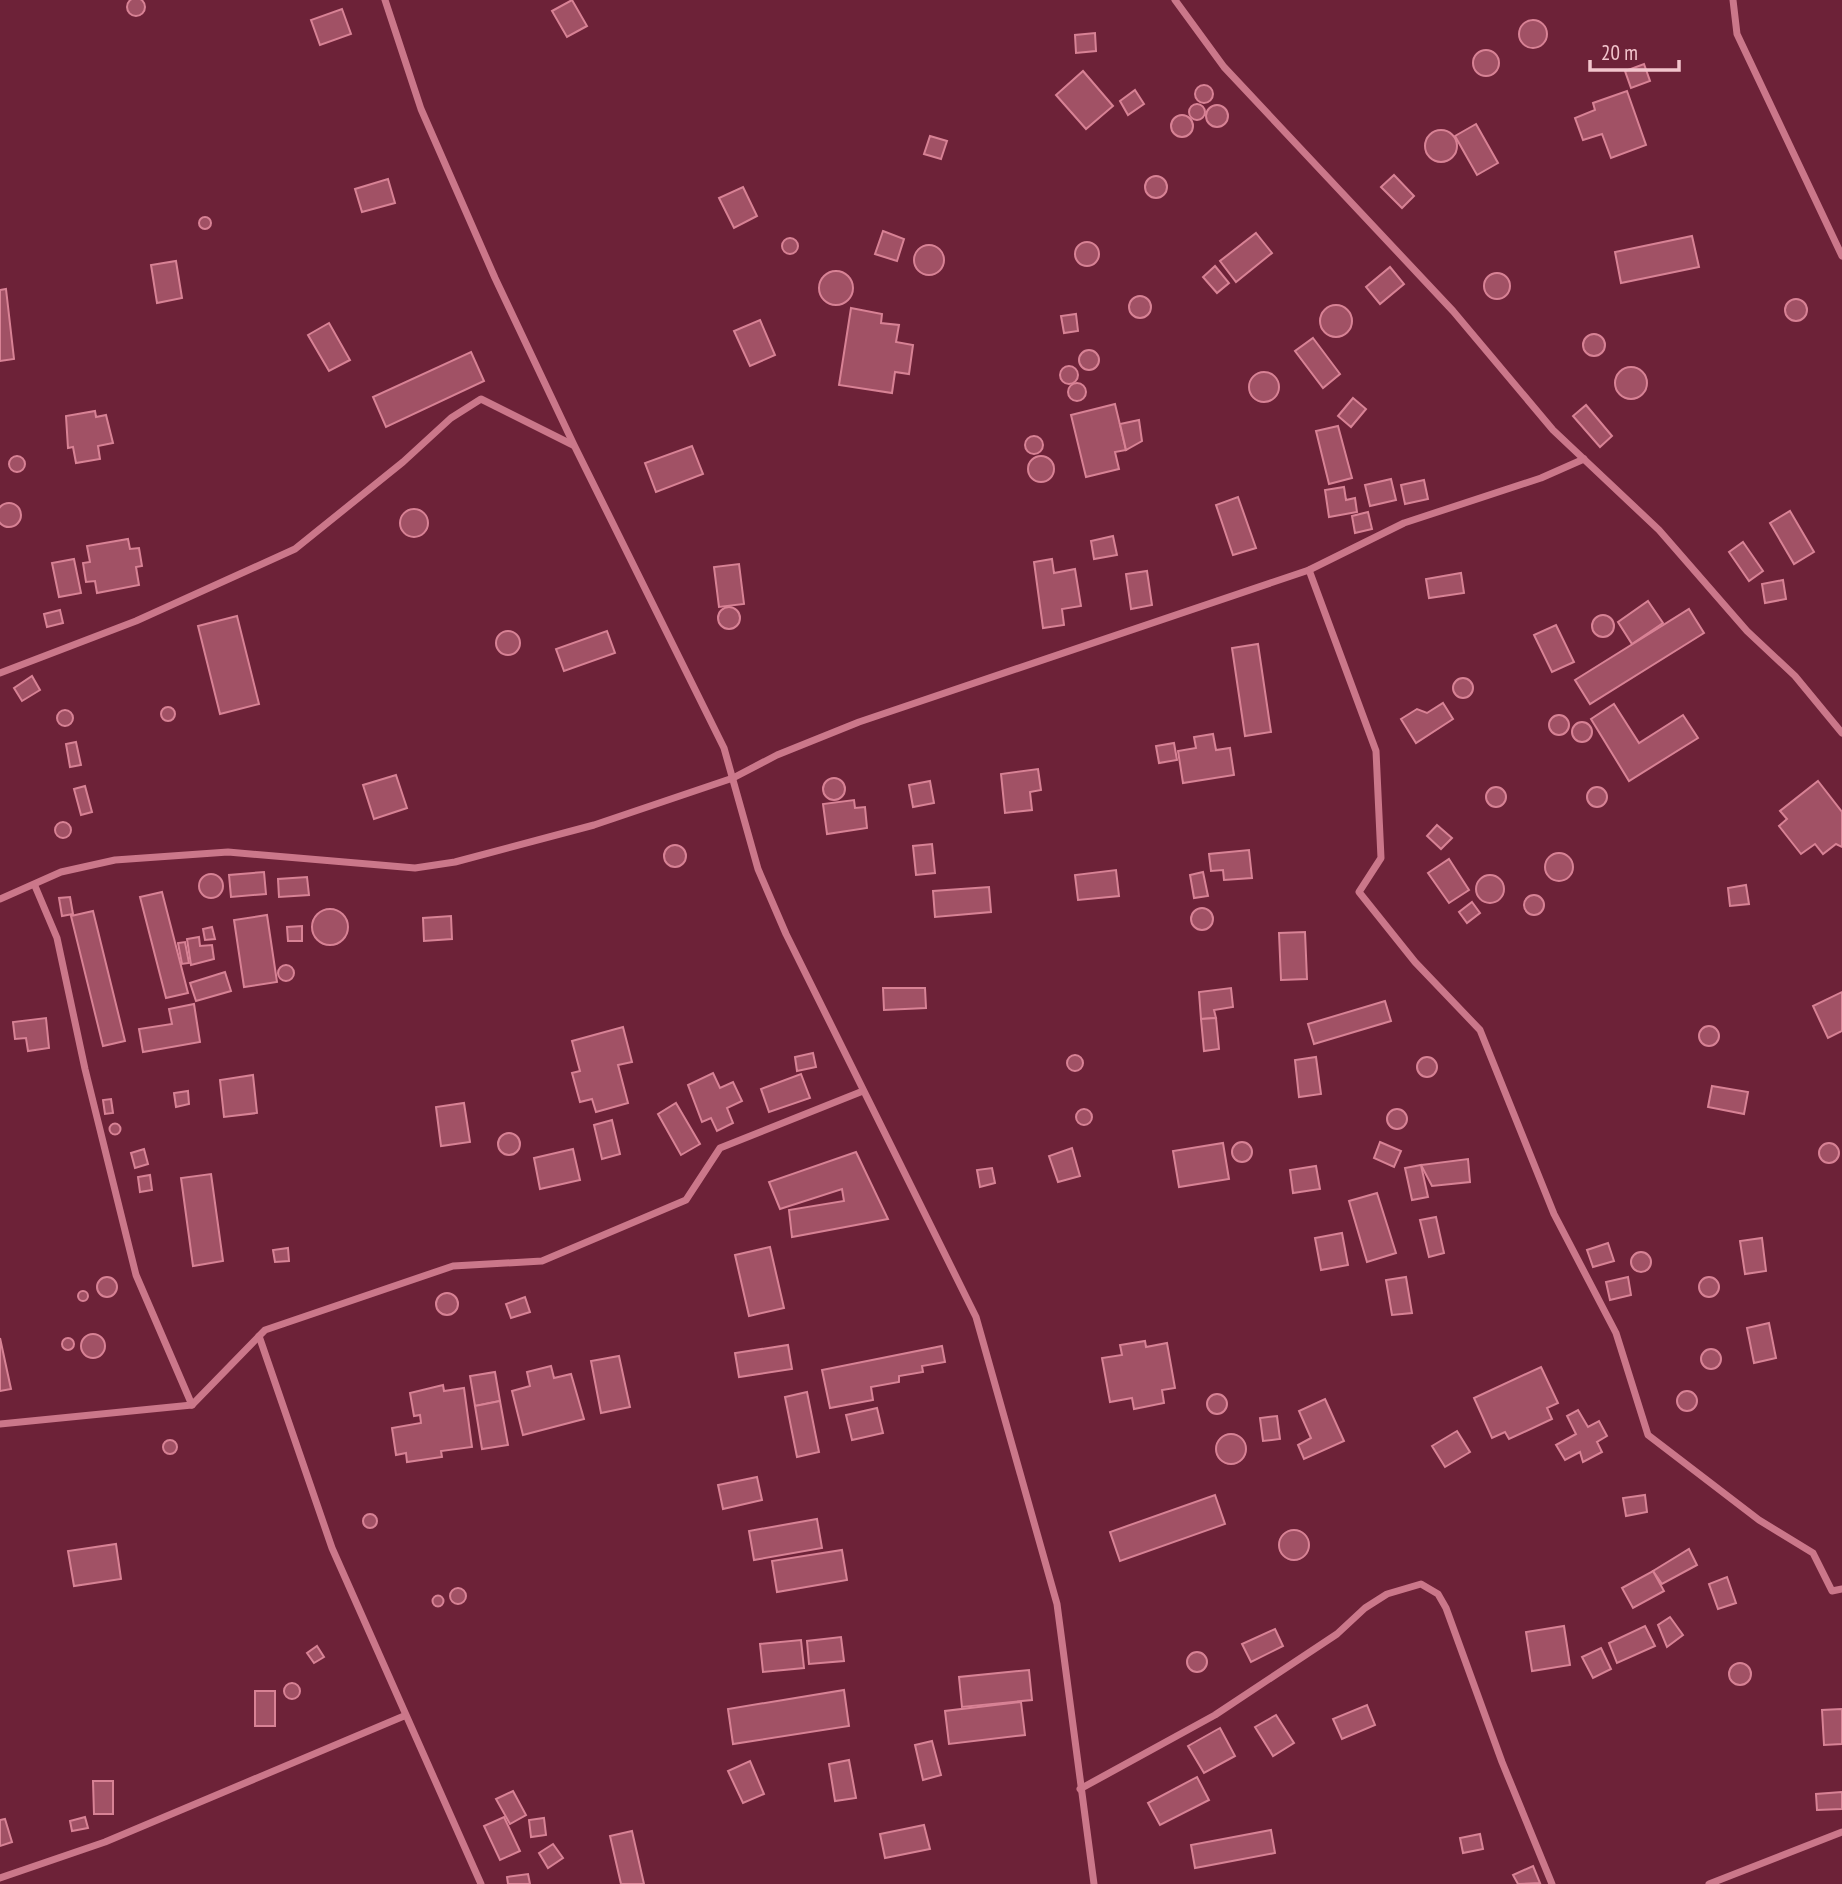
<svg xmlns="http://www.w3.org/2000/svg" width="1842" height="1884" font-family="'PT Sans Narrow',sans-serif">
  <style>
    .building { fill: #a15165; stroke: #d88295; stroke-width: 2 }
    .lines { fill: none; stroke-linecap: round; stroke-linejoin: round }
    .street { stroke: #cb778a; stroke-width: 7 }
  </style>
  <rect width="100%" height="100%" fill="#6d2238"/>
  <g class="building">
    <circle cx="136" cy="7" r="9"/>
    <path d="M572 0 587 26 567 37 552 11Z"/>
    <path d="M342 9 351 34 320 45 311 20Z"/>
    <circle cx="1533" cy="34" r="14"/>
    <path d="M1095 33 1096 51 1076 53 1075 35Z"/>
    <circle cx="1486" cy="63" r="13"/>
    <path d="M1644 64 1650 81 1631 88 1625 71Z"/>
    <path d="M1083 71 1113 106 1086 129 1056 95Z"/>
    <circle cx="1204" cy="94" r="9"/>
    <path d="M1135 90 1144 104 1128 115 1120 101Z"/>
    <path d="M1627 91 1646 145 1611 158 1602 134 1583 140 1575 118 1595 110 1593 103Z"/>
    <circle cx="1197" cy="112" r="8"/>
    <circle cx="1217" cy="116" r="11"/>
    <circle cx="1182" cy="126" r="11"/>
    <path d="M1476 124 1498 163 1477 175 1455 136Z"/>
    <circle cx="1441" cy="146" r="16"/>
    <path d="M930 136 947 141 941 159 924 154Z"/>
    <path d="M1394 175 1414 196 1402 208 1381 187Z"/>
    <circle cx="1156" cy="187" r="11"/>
    <path d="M388 179 395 203 362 212 355 189Z"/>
    <path d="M743 187 757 216 734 228 719 198Z"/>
    <circle cx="205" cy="223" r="6"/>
    <path d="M883 231 904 239 897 261 875 254Z"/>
    <path d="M1256 233 1272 253 1236 282 1220 261Z"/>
    <path d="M1692 236 1699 267 1621 283 1615 252Z"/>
    <circle cx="790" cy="246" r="8"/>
    <circle cx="1087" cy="254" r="12"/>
    <circle cx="929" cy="260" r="15"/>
    <path d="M176 261 182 298 157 303 151 265Z"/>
    <path d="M1215 266 1229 283 1217 293 1203 277Z"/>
    <path d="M1390 267 1404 284 1380 304 1366 287Z"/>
    <circle cx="836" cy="288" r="17"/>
    <circle cx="1497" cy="286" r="13"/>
    <path d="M6 289 14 359 0 361V290Z"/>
    <circle cx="1140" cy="307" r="11"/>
    <circle cx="1796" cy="310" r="11"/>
    <circle cx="1336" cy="321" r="16"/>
    <path d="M851 308 882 314 881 323 899 325 896 342 913 345 909 374 895 372 892 393 839 385Z"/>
    <path d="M1076 314 1078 331 1064 333 1061 316Z"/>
    <path d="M760 320 775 355 750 366 734 331Z"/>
    <path d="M329 323 350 360 329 371 308 335Z"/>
    <circle cx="1594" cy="345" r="11"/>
    <path d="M1313 338 1340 374 1323 388 1295 351Z"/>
    <circle cx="1089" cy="360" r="10"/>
    <path d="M471 352 484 381 386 427 373 397Z"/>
    <circle cx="1069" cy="375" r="9"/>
    <circle cx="1631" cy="383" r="16"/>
    <circle cx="1264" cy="387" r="15"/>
    <circle cx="1077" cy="392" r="9"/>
    <path d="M1353 398 1366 409 1351 427 1338 416Z"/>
    <path d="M1115 404 1126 450 1115 452 1119 469 1086 477 1071 415Z"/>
    <path d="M1586 405 1612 436 1600 447 1573 416Z"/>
    <path d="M95 411 96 417 106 415 113 443 98 446 100 459 76 463 73 447 68 448 66 416Z"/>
    <path d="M1139 420 1142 441 1126 450 1120 424Z"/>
    <path d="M1338 426 1352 478 1329 484 1316 431Z"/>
    <circle cx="1034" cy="445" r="9"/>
    <path d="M692 446 703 474 656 492 645 463Z"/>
    <circle cx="1041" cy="469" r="13"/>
    <circle cx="17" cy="464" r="8"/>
    <path d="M1391 479 1396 500 1370 506 1365 485Z"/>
    <path d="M1424 480 1428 499 1405 504 1401 485Z"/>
    <path d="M1344 487 1346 500 1355 498 1357 512 1329 517 1325 490Z"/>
    <path d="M1238 497 1256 548 1233 555 1216 505Z"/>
    <circle cx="9" cy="515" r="12"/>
    <circle cx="414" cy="523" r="14"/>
    <path d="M1790 511 1814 552 1794 564 1770 523Z"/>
    <path d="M1368 512 1372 529 1355 533 1352 516Z"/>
    <path d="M1113 536 1117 555 1094 559 1091 541Z"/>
    <path d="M128 539 130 549 139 548 142 566 136 567 139 585 97 593 95 581 86 582 83 563 90 562 87 546Z"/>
    <path d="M1743 542 1763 571 1749 581 1729 552Z"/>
    <path d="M74 559 81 593 59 597 52 563Z"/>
    <path d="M1052 559 1054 573 1075 569 1081 606 1062 609 1064 625 1043 628 1034 562Z"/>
    <path d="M739 564 744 604 719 607 714 567Z"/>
    <path d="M1147 571 1152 605 1131 609 1126 574Z"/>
    <path d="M1461 573 1464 593 1429 598 1426 579Z"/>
    <path d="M1783 580 1786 599 1765 603 1762 584Z"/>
    <path d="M1648 601 1663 623 1632 644 1618 622Z"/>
    <circle cx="729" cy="618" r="11"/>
    <path d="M1689 609 1704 633 1590 704 1575 680Z"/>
    <path d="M60 610 63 623 47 627 44 614Z"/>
    <circle cx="1603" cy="626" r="11"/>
    <path d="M237 616 259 704 220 714 198 626Z"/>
    <path d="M1556 625 1574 662 1552 672 1534 635Z"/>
    <circle cx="508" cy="643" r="12"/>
    <path d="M607 631 615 653 564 671 556 649Z"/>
    <path d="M1258 644 1271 732 1245 736 1232 648Z"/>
    <path d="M32 676 40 690 22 701 14 688Z"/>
    <circle cx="1463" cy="688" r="10"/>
    <path d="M1443 703 1453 719 1416 743 1401 719 1417 709 1427 713Z"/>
    <path d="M1614 704 1639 743 1683 715 1698 738 1629 781 1591 719Z"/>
    <circle cx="168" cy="714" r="7"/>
    <circle cx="65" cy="718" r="8"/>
    <circle cx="1559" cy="725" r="10"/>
    <circle cx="1582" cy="732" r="10"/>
    <path d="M1213 734 1216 750 1230 748 1234 775 1183 783 1178 751 1196 748 1194 737Z"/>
    <path d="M76 742 81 765 70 767 66 744Z"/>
    <path d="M1174 743 1177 760 1159 763 1156 746Z"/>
    <path d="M1038 769 1041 790 1030 792 1032 810 1005 813 1001 774Z"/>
    <path d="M396 775 407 808 374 819 363 785Z"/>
    <circle cx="834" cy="789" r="11"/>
    <path d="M930 781 934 803 913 807 909 785Z"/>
    <path d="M1818 781 1842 812V847L1836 844 1823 854 1815 844 1801 854 1779 826 1787 819 1780 811Z"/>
    <path d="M85 786 92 812 81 815 74 789Z"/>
    <circle cx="1597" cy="797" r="10"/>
    <circle cx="1496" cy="797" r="10"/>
    <path d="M854 800 855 808 865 807 867 828 827 834 823 804Z"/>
    <circle cx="63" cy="830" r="8"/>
    <path d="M1437 825 1452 838 1441 849 1427 836Z"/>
    <path d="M932 844 935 873 916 875 913 846Z"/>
    <circle cx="675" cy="856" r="11"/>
    <path d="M1249 850 1252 878 1224 880 1223 870 1211 871 1209 854Z"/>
    <circle cx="1559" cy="867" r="14"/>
    <path d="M1449 859 1469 890 1449 903 1428 873Z"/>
    <path d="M1116 870 1119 896 1078 900 1075 875Z"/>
    <path d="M264 872 266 894 231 897 229 875Z"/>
    <path d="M1203 872 1208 896 1194 898 1190 875Z"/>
    <circle cx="211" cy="886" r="12"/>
    <circle cx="1490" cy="889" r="14"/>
    <path d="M307 877 309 895 279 897 278 879Z"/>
    <path d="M1746 885 1749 904 1730 906 1728 888Z"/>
    <path d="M989 887 991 912 935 917 933 891Z"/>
    <path d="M162 892 188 993 166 998 140 897Z"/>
    <circle cx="1534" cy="905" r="10"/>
    <path d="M70 897 73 914 62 916 59 898Z"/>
    <path d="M1472 902 1480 913 1467 923 1459 912Z"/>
    <circle cx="1202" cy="919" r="11"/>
    <circle cx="330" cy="927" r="18"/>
    <path d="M93 911 125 1041 103 1046 71 916Z"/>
    <path d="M267 915 277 982 244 987 234 920Z"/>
    <path d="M451 916 452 939 424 941 423 918Z"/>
    <path d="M302 926V941H288L287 927Z"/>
    <path d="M212 927 215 939 205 940 203 929Z"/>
    <path d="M1305 932 1307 979 1281 980 1279 933Z"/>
    <path d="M199 937 200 946 212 945 214 959 191 965 187 939Z"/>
    <path d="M185 942 189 963 182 964 178 943Z"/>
    <circle cx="286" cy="973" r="8"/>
    <path d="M225 972 231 991 196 1001 190 983Z"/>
    <path d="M883 988H925L926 1008 884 1010Z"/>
    <path d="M1231 988 1233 1007 1214 1010 1216 1018 1201 1019 1199 992Z"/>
    <path d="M1842 992V1031L1828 1038 1813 1006Z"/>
    <path d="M1385 1001 1391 1021 1314 1044 1308 1024Z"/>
    <path d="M194 1004 200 1042 143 1052 139 1029 172 1024 169 1009Z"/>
    <path d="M46 1018 49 1048 28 1051 26 1038 15 1039 13 1022Z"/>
    <path d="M1216 1018 1219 1049 1204 1051 1201 1019Z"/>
    <circle cx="1709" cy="1036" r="10"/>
    <path d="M623 1027 632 1062 618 1065 628 1103 596 1112 592 1099 580 1102 572 1073 580 1071 572 1041Z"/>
    <path d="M813 1053 816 1067 797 1071 795 1057Z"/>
    <circle cx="1075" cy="1063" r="8"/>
    <circle cx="1427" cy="1067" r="10"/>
    <path d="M1316 1057 1321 1094 1299 1097 1295 1060Z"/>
    <path d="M713 1073 720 1088 733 1082 742 1101 727 1108 733 1123 717 1131 711 1118 702 1122 688 1085Z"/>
    <path d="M801 1074 810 1098 769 1112 761 1089Z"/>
    <path d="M253 1075 257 1113 224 1117 220 1080Z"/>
    <path d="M1712 1086 1748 1092 1744 1114 1708 1107Z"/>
    <path d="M188 1091 189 1104 176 1107 174 1093Z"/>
    <path d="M111 1099 113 1113 105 1114 103 1100Z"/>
    <path d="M464 1103 470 1142 441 1146 436 1107Z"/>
    <path d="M676 1103 700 1144 681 1155 658 1114Z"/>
    <circle cx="1084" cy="1117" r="8"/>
    <circle cx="1397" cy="1119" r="10"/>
    <path d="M612 1120 620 1154 602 1159 594 1125Z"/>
    <circle cx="115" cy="1129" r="5.5"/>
    <circle cx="509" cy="1144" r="11"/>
    <path d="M1380 1142 1401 1151 1394 1167 1374 1158Z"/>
    <circle cx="1242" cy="1152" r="10"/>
    <path d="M1223 1143 1229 1179 1179 1187 1173 1151Z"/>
    <circle cx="1829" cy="1153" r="10"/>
    <path d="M1072 1148 1080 1176 1058 1182 1049 1156Z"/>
    <path d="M144 1149 148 1164 135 1168 131 1153Z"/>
    <path d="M573 1149 580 1180 540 1189 534 1158Z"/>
    <path d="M856 1152 888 1219 792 1237 789 1210 844 1201 842 1189 780 1209 769 1182Z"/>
    <path d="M1468 1159 1470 1182 1432 1186 1421 1165Z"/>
    <path d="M1421 1165 1428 1197 1412 1200 1405 1168Z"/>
    <path d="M1316 1166 1320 1189 1293 1193 1290 1170Z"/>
    <path d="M992 1168 995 1183 980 1187 977 1170Z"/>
    <path d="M211 1174 223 1261 193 1266 181 1178Z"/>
    <path d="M150 1175 152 1190 140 1192 138 1177Z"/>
    <path d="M1377 1193 1396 1253 1367 1262 1349 1201Z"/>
    <path d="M1436 1217 1444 1253 1429 1257 1420 1220Z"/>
    <path d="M1342 1233 1348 1265 1321 1270 1315 1238Z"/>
    <path d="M1762 1238 1766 1271 1745 1274 1740 1241Z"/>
    <path d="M1608 1243 1614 1261 1593 1267 1587 1250Z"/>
    <path d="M770 1247 784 1308 749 1316 735 1255Z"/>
    <path d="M288 1248 289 1261 275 1262 273 1250Z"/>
    <circle cx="1641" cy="1262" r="10"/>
    <circle cx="107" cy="1287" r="10"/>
    <path d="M1406 1277 1412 1313 1392 1315 1386 1280Z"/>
    <path d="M1628 1277 1631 1295 1610 1300 1606 1282Z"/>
    <circle cx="1709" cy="1287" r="10"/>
    <circle cx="83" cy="1296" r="5"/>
    <circle cx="447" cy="1304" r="11"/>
    <path d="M525 1297 530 1312 511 1318 506 1304Z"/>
    <path d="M1769 1323 1776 1358 1754 1363 1747 1328Z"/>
    <circle cx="93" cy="1346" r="12"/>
    <path d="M0 1338 11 1389 0 1391Z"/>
    <circle cx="68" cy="1344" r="6"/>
    <path d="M1145 1341 1146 1347 1167 1343 1175 1388 1162 1390 1164 1403 1134 1409 1132 1398 1110 1402 1102 1358 1122 1355 1120 1345Z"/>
    <path d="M788 1345 792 1369 739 1377 735 1353Z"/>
    <path d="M942 1346 945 1362 922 1366 923 1372 899 1376V1382L871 1387 873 1400 830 1408 822 1370Z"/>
    <circle cx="1711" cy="1359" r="10"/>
    <path d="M619 1356 630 1407 601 1413 591 1361Z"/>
    <path d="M551 1366 554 1378 571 1374 584 1419 523 1435 512 1391 530 1386 527 1372Z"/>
    <path d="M1541 1367 1558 1403 1547 1408 1552 1419 1509 1439 1505 1432 1492 1438 1474 1398Z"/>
    <path d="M495 1372 500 1401 475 1406 470 1376Z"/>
    <path d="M443 1385 444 1391 464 1388 472 1447 441 1451 442 1457 407 1462 406 1453 396 1455 392 1428 421 1423 420 1415 414 1416 410 1393Z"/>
    <circle cx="1687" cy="1401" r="10"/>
    <path d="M807 1392 819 1452 797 1457 785 1397Z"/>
    <circle cx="1217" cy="1404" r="10"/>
    <path d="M1325 1399 1344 1441 1304 1459 1298 1445 1311 1438 1299 1411Z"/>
    <path d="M500 1401 508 1445 482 1449 475 1406Z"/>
    <path d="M877 1408 883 1433 852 1440 846 1415Z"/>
    <path d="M1578 1410 1588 1427 1599 1421 1607 1436 1597 1442 1602 1452 1583 1462 1580 1452 1565 1460 1556 1445 1576 1434 1567 1416Z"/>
    <path d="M1277 1416 1280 1439 1263 1441 1260 1418Z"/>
    <path d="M1457 1431 1470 1452 1445 1467 1432 1446Z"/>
    <circle cx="1231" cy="1449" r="15"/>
    <circle cx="170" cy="1447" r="7"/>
    <path d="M757 1477 762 1500 723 1509 718 1485Z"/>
    <path d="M1215 1495 1225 1524 1120 1561 1110 1532Z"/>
    <path d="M1645 1495 1647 1512 1626 1516 1623 1498Z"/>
    <circle cx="370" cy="1521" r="7"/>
    <path d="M817 1519 822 1548 754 1560 749 1531Z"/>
    <circle cx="1294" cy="1545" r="15"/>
    <path d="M116 1544 121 1579 74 1586 68 1551Z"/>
    <path d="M1689 1549 1697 1565 1662 1584 1653 1571Z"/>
    <path d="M842 1550 847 1580 777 1592 772 1561Z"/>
    <path d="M1653 1571 1664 1591 1633 1608 1622 1588Z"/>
    <path d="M1727 1577 1736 1603 1718 1609 1709 1584Z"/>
    <circle cx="458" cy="1596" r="8"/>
    <circle cx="438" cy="1601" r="5.5"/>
    <path d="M1670 1617 1683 1635 1667 1647 1658 1625Z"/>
    <path d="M1564 1626 1570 1665 1532 1671 1526 1632Z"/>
    <path d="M1645 1626 1655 1646 1617 1663 1609 1643Z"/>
    <path d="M1275 1629 1283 1646 1251 1662 1242 1644Z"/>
    <path d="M841 1637 844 1661 809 1664 807 1641Z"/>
    <path d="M801 1640 804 1668 763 1672 760 1644Z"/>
    <path d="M317 1646 324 1657 314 1663 307 1653Z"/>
    <path d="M1601 1648 1611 1669 1593 1678 1582 1657Z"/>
    <circle cx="1197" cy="1662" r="10"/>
    <circle cx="1740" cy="1674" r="11"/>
    <path d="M1029 1670 1032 1700 962 1707 959 1677Z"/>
    <circle cx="292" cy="1691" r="8"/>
    <path d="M844 1690 849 1726 733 1744 728 1709Z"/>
    <rect x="255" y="1691" width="20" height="35"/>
    <path d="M1021 1702 1025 1735 949 1744 945 1711Z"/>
    <path d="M1367 1705 1375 1725 1342 1739 1333 1719Z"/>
    <path d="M1842 1709V1744L1824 1745 1822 1710Z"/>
    <path d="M1276 1715 1294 1743 1273 1756 1255 1727Z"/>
    <path d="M1220 1728 1235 1756 1204 1773 1188 1746Z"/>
    <path d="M932 1741 941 1775 923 1780 915 1745Z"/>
    <path d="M849 1760 856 1798 835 1801 829 1764Z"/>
    <path d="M750 1761 764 1794 743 1803 728 1771Z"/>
    <path d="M1197 1777 1209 1800 1160 1825 1148 1803Z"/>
    <path d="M93 1781H113V1814H94Z"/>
    <path d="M513 1791 526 1815 510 1824 496 1799Z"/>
    <path d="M1842 1792V1809L1817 1810 1816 1794Z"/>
    <path d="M85 1817 88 1828 72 1831 70 1821Z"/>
    <path d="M504 1817 520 1851 500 1860 484 1826Z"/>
    <path d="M544 1818 546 1835 531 1837 529 1820Z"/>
    <path d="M5 1819 12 1842 0 1846V1820Z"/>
    <path d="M924 1825 930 1849 885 1858 880 1834Z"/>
    <path d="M1271 1830 1275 1853 1195 1868 1191 1845Z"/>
    <path d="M632 1831 644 1884H621L610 1836Z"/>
    <path d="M1480 1834 1483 1849 1463 1853 1460 1838Z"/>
    <path d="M553 1844 563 1858 548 1868 539 1853Z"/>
    <path d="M1533 1866 1540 1883 1518 1884 1513 1875Z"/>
    <path d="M528 1874 530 1884H508L507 1877Z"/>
  </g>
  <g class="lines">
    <g class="street">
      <path d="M385 0 421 109 495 278 574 445 724 748 758 869 786 934 976 1317 1057 1604 1094 1884"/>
      <path d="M1175 0 1224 67 1453 311 1553 430 1659 530 1747 631 1795 676 1842 733"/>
      <path d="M1733 0 1737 34 1842 256"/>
      <path d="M1309 570 1376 751 1381 858 1359 892 1415 962 1480 1030 1554 1214 1616 1333 1648 1435 1759 1520 1813 1553 1832 1591 1842 1589"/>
      <path d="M0 673 136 621 295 549 403 462 451 418 481 399 573 445"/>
      <path d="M35 886 57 938 85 1069 136 1275 192 1405"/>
      <path d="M0 899 61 872 115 860 228 852 415 868 455 862 594 825 733 778 777 755 859 722 1309 570 1404 523 1541 478 1584 459"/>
      <path d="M259 1336 332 1548 481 1884"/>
      <path d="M0 1424 192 1405 265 1330 453 1266 542 1261 686 1200 720 1148 863 1091"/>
      <path d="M1080 1789 1215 1715 1337 1634 1365 1608 1387 1594 1421 1584 1438 1594 1446 1608 1502 1762 1552 1884"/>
      <path d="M0 1878 105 1842 404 1716"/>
      <path d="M1709 1884 1842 1832"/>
    </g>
  </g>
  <path d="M1590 60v10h89v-10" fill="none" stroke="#f2c4cc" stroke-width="3.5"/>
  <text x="1601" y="60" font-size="21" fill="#f2c4cc" stroke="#6d2238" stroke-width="5" paint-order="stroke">20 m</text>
</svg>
